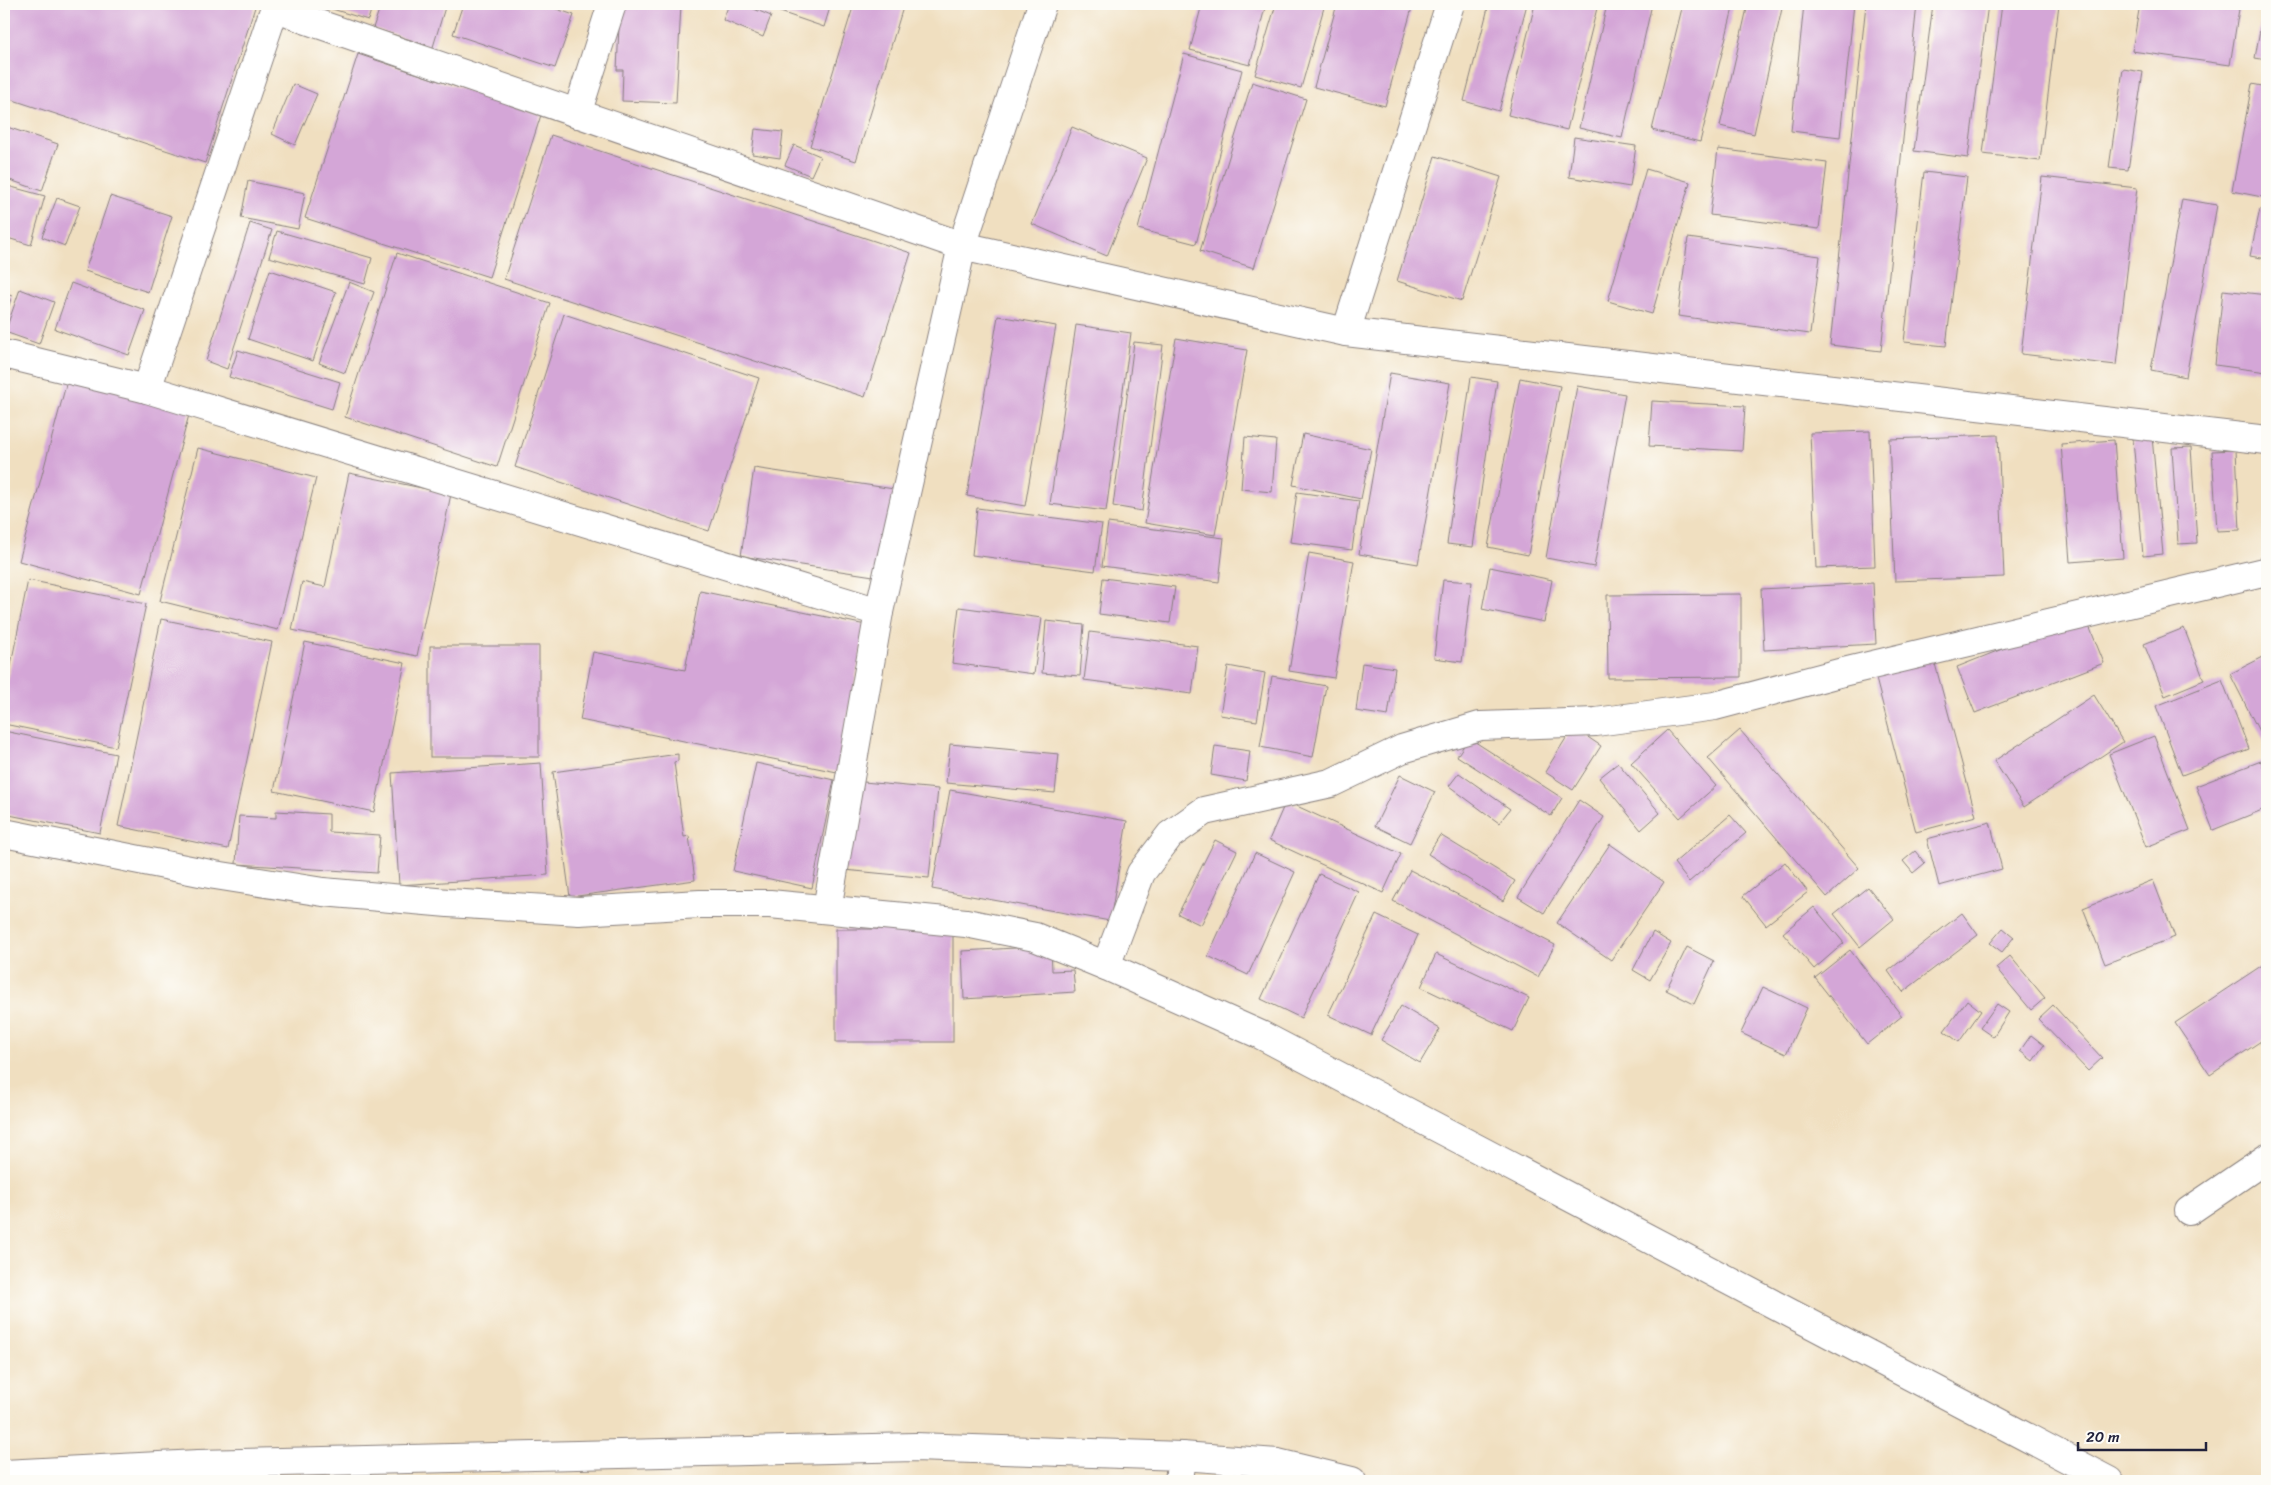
<svg xmlns="http://www.w3.org/2000/svg" width="2271" height="1485" font-family="Sriracha,sans-serif">
  <style>
    .building { fill: #d4a6d7 }
    .lines { fill: none; stroke-linecap: round; stroke-linejoin: round }
    .minor-casing { stroke: #89807e; stroke-width: 30 }
    .minor { stroke: #fff; stroke-width: 28 }
  </style>
  <rect width="100%" height="100%" fill="#fdfcf7"/>
  <filter id="ink" filterUnits="userSpaceOnUse"><feTurbulence type="fractalNoise" baseFrequency=".02" numOctaves="2"/><feDisplacementMap in="SourceGraphic" scale="10" xChannelSelector="R" yChannelSelector="G"/><feConvolveMatrix kernelMatrix="1 2 1 2 8 2 1 2 1" color-interpolation-filters="sRGB"/></filter>
  <filter id="wash" filterUnits="userSpaceOnUse"><feTurbulence type="fractalNoise" baseFrequency=".0096" numOctaves="4" result="noise"/><feDisplacementMap in="SourceGraphic" scale="20" xChannelSelector="R" yChannelSelector="G"/><feGaussianBlur stdDeviation="1.12" result="paint"/><feColorMatrix in="noise" values="0 0 0 0 0 0 0 0 0 0 0 0 0 0 0 0 0 1.4 0 .05"/><feComposite in="paint" operator="in"/></filter>
  <g filter="url(#wash)">
    <rect width="100%" height="100%" fill="#f0dfc0"/>
    <g id="blocks">
      <g class="building">
        <path d="M4 4H256L205 163 4 97Z"/>
        <path d="M316 4H373L368 20Z"/>
        <path d="M381 4H446L433 47 373 28Z"/>
        <path d="M463 4H542L574 15 555 68 453 34Z"/>
        <path d="M620 4H681L676 103 622 101 623 70H617Z"/>
        <path d="M729 4H742L771 16 763 37 723 20Z"/>
        <path d="M757 4H831L824 27Z"/>
        <path d="M854 4H904L856 161 810 146Z"/>
        <path d="M1202 4H1266L1250 65 1190 50Z"/>
        <path d="M1276 4H1325L1301 88 1255 75Z"/>
        <path d="M1337 4H1413L1385 106 1314 87Z"/>
        <path d="M1489 4H1527L1499 111 1464 101Z"/>
        <path d="M1535 4H1598L1567 130 1508 115Z"/>
        <path d="M1607 4H1652L1622 138 1579 128Z"/>
        <path d="M1683 4H1734L1700 142 1652 130Z"/>
        <path d="M1748 4H1783L1754 134 1720 126Z"/>
        <path d="M1804 4H1854L1840 137 1791 131Z"/>
        <path d="M1866 4H1917L1881 351 1830 345Z"/>
        <path d="M1933 4H1988L1968 158 1914 151Z"/>
        <path d="M2002 4H2059L2040 161 1983 154Z"/>
        <path d="M2140 4H2206L2239 9 2230 65 2132 51Z"/>
        <path d="M2262 18 2267 19V60L2255 58Z"/>
        <path d="M358 54 541 115 489 277 305 218Z"/>
        <path d="M1184 54 1242 70 1196 244 1138 229Z"/>
        <path d="M2123 69 2143 72 2128 170 2109 168Z"/>
        <path d="M1252 82 1306 99 1254 268 1200 251Z"/>
        <path d="M293 84 317 94 295 145 272 134Z"/>
        <path d="M2252 84 2267 87V198L2232 191Z"/>
        <path d="M4 126 58 144 42 191 4 178Z"/>
        <path d="M1072 127 1147 158 1107 256 1032 224Z"/>
        <path d="M755 129 783 132 780 158 752 154Z"/>
        <path d="M551 135 911 253 865 397 504 279Z"/>
        <path d="M1574 137 1636 146 1630 187 1569 177Z"/>
        <path d="M794 145 820 156 811 176 785 165Z"/>
        <path d="M1718 149 1827 163 1819 229 1710 215Z"/>
        <path d="M1435 156 1501 177 1462 301 1397 281Z"/>
        <path d="M1646 169 1690 182 1652 314 1608 301Z"/>
        <path d="M1924 172 1967 177 1946 346 1904 342Z"/>
        <path d="M2042 177 2137 188 2116 365 2021 354Z"/>
        <path d="M248 181 305 193 298 229 241 218Z"/>
        <path d="M4 185 45 196 31 245 4 237Z"/>
        <path d="M110 196 172 216 148 292 85 271Z"/>
        <path d="M57 198 80 206 65 246 42 237Z"/>
        <path d="M2182 199 2217 205 2186 377 2151 370Z"/>
        <path d="M2260 209 2267 211V259L2250 256Z"/>
        <path d="M250 223 272 230 227 369 206 361Z"/>
        <path d="M277 231 372 258 365 284 269 257Z"/>
        <path d="M1688 238 1820 256 1810 334 1678 316Z"/>
        <path d="M397 253 550 303 497 467 345 417Z"/>
        <path d="M270 270 336 292 313 361 248 339Z"/>
        <path d="M349 282 374 292 345 373 319 363Z"/>
        <path d="M71 283 145 310 129 355 55 329Z"/>
        <path d="M20 289 54 302 39 344 5 332Z"/>
        <path d="M2223 290 2267 295V372L2215 365Z"/>
        <path d="M4 293 12 296 4 319Z"/>
        <path d="M564 314 759 378 709 531 515 467Z"/>
        <path d="M998 316 1056 326 1025 506 967 496Z"/>
        <path d="M1076 325 1131 333 1106 511 1050 504Z"/>
        <path d="M1176 338 1247 350 1215 535 1145 523Z"/>
        <path d="M1134 342 1163 345 1142 511 1113 506Z"/>
        <path d="M238 350 340 382 332 409 229 377Z"/>
        <path d="M1390 373 1450 383 1418 564 1359 554Z"/>
        <path d="M68 377 190 411 141 594 19 561Z"/>
        <path d="M1471 377 1497 381 1473 547 1447 544Z"/>
        <path d="M1520 378 1560 386 1528 555 1488 547Z"/>
        <path d="M1577 386 1625 394 1594 567 1546 558Z"/>
        <path d="M1652 401 1745 406 1742 451 1649 446Z"/>
        <path d="M1870 431 1875 566 1816 568 1810 433Z"/>
        <path d="M1303 434 1371 449 1361 499 1293 485Z"/>
        <path d="M1998 435 2004 577 1895 581 1889 439Z"/>
        <path d="M1245 437 1276 440 1272 492 1241 489Z"/>
        <path d="M2152 437 2163 554 2143 556 2133 439Z"/>
        <path d="M2114 440 2123 558 2070 562 2061 444Z"/>
        <path d="M2191 447 2197 543 2178 544 2172 448Z"/>
        <path d="M198 448 316 478 278 630 160 601Z"/>
        <path d="M2236 450 2240 530 2217 531 2212 451Z"/>
        <path d="M754 468 894 489 880 577 741 556Z"/>
        <path d="M349 473 451 494 417 656 292 630 302 582 325 587Z"/>
        <path d="M1297 492 1359 501 1352 550 1290 542Z"/>
        <path d="M977 508 1102 524 1095 571 972 555Z"/>
        <path d="M1108 523 1224 538 1219 582 1102 566Z"/>
        <path d="M1309 553 1354 561 1334 678 1289 671Z"/>
        <path d="M1490 567 1552 580 1544 622 1482 609Z"/>
        <path d="M1103 578 1175 587 1170 623 1099 614Z"/>
        <path d="M28 580 146 604 116 747 4 724V699Z"/>
        <path d="M1443 580 1472 582 1462 662 1434 658Z"/>
        <path d="M1873 583 1876 644 1764 650 1761 589Z"/>
        <path d="M700 591 866 625 837 772 580 720 593 652 685 670Z"/>
        <path d="M1741 594V677L1608 678 1607 595Z"/>
        <path d="M959 607 1042 618 1034 674 952 663Z"/>
        <path d="M2085 616 2104 663 1975 713 1957 667Z"/>
        <path d="M161 619 272 642 228 849 118 826Z"/>
        <path d="M1046 621 1084 625 1080 676 1042 673Z"/>
        <path d="M2184 628 2204 680 2165 696 2144 644Z"/>
        <path d="M1090 632 1198 646 1192 694 1084 680Z"/>
        <path d="M305 642 405 663 374 812 274 791Z"/>
        <rect x="430" y="646" width="109" height="111"/>
        <path d="M2267 655V747L2230 674Z"/>
        <path d="M1934 660 1976 816 1916 832 1875 675Z"/>
        <path d="M1362 663 1395 668 1388 716 1356 711Z"/>
        <path d="M1228 666 1265 673 1257 721 1220 715Z"/>
        <path d="M1272 676 1326 686 1313 757 1260 747Z"/>
        <path d="M2222 680 2249 749 2182 775 2156 706Z"/>
        <path d="M2094 695 2123 742 2024 807 1994 761Z"/>
        <path d="M1573 727 1601 746 1573 790 1545 772Z"/>
        <path d="M1667 730 1716 786 1680 818 1631 763Z"/>
        <path d="M1740 730 1859 868 1827 897 1708 758Z"/>
        <path d="M4 731 116 754 100 833 4 814Z"/>
        <path d="M2154 736 2190 830 2146 847 2109 754Z"/>
        <path d="M1469 738 1562 798 1551 816 1457 756Z"/>
        <path d="M950 744 1059 754 1055 793 946 783Z"/>
        <path d="M1215 746 1250 751 1246 781 1211 775Z"/>
        <path d="M678 754V761L674 762 684 837 689 836 695 880 570 897 553 772Z"/>
        <path d="M2261 761 2267 776V808L2213 830 2196 786Z"/>
        <path d="M541 763 548 875 399 885 392 773Z"/>
        <path d="M756 763 834 780 812 888 733 871Z"/>
        <path d="M1618 763 1660 813 1641 830 1599 778Z"/>
        <path d="M1459 773 1510 809 1499 823 1449 786Z"/>
        <path d="M1400 775 1435 792 1410 843 1375 826Z"/>
        <path d="M853 781 938 789 929 878 844 870Z"/>
        <path d="M950 790 1127 821 1110 921 932 889Z"/>
        <path d="M1579 800 1604 817 1544 913 1518 897Z"/>
        <path d="M1286 801 1401 854 1383 893 1269 840Z"/>
        <path d="M276 811 329 814V832L380 835 377 873 236 864 239 816 276 818Z"/>
        <path d="M1730 815 1746 833 1689 882 1674 863Z"/>
        <path d="M1990 822 2002 869 1939 886 1927 839Z"/>
        <path d="M1440 835 1515 881 1503 901 1428 854Z"/>
        <path d="M1215 840 1237 851 1201 925 1178 914Z"/>
        <path d="M1610 844 1664 882 1611 960 1557 923Z"/>
        <path d="M1915 851 1925 863 1913 873 1903 861Z"/>
        <path d="M1255 853 1295 872 1248 975 1208 956Z"/>
        <path d="M1785 862 1808 892 1766 925 1743 896Z"/>
        <path d="M1410 870 1555 945 1538 977 1393 901Z"/>
        <path d="M1319 874 1359 892 1301 1018 1261 999Z"/>
        <path d="M2153 880 2175 937 2105 964 2083 908Z"/>
        <path d="M1868 887 1894 919 1860 947 1834 914Z"/>
        <path d="M1814 907 1844 943 1814 969 1783 933Z"/>
        <path d="M1962 913 1978 935 1903 992 1888 971Z"/>
        <path d="M1376 915 1418 935 1371 1035 1328 1015Z"/>
        <path d="M2003 928 2014 937 2002 952 1990 943Z"/>
        <rect x="836" y="929" width="117" height="113"/>
        <path d="M1653 932 1671 943 1650 980 1633 970Z"/>
        <path d="M1051 946 1052 971 1073 970 1075 992 964 999 962 951Z"/>
        <path d="M1687 947 1714 961 1694 1004 1666 990Z"/>
        <path d="M1850 950 1902 1016 1867 1044 1815 978Z"/>
        <path d="M1436 954 1529 998 1513 1031 1421 987Z"/>
        <path d="M2010 956 2045 998 2031 1010 1996 968Z"/>
        <path d="M2267 962V1037L2210 1075 2175 1023Z"/>
        <path d="M1763 987 1807 1008 1786 1054 1741 1033Z"/>
        <path d="M1967 1000 1981 1011 1959 1042 1944 1031Z"/>
        <path d="M1997 1004 2009 1012 1993 1037 1980 1028Z"/>
        <path d="M2053 1005 2102 1058 2088 1071 2038 1019Z"/>
        <path d="M1401 1006 1440 1029 1420 1063 1381 1040Z"/>
        <path d="M2031 1035 2044 1045 2033 1061 2020 1051Z"/>
      </g>
    </g>
  </g>
  <g filter="url(#ink)">
    <use href="#blocks" fill-opacity="0" stroke="#89807e" stroke-width="1"/>
    <g class="lines">
      <g class="minor-casing">
        <g id="minor">
          <path d="M275 6 304 19 962 246 1346 332 2267 440"/>
          <path d="M577 114 612 4"/>
          <path d="M1346 332 1450 4"/>
          <path d="M4 354 147 389 879 612"/>
          <path d="M147 389 276 4"/>
          <path d="M4 833 215 875 323 892 448 903 579 911 700 904H770L966 923 1035 937 1106 966 1141 873 1170 835 1204 811 1331 783 1402 749 1480 726 1596 722 1715 706 1843 672 2267 571"/>
          <path d="M827 909 879 612 962 246 1042 4"/>
          <path d="M1106 966 1261 1035 2110 1481"/>
          <path d="M2189 1211 2267 1158"/>
          <path d="M4 1474 198 1464 915 1447 1182 1456 1278 1463 1352 1481"/>
          <path d="M1179 1481 1182 1456"/>
        </g>
      </g>
      <use href="#minor" class="minor"/>
    </g>
  </g>
  <rect width="2271" height="1485" fill="none" stroke="#fdfcf7" stroke-width="20"/>
  <path d="M2078 1442v8h128v-8" fill="none" stroke="#22223b" stroke-width="2.5"/>
  <text x="2086" y="1442" font-size="15" fill="#22223b" stroke="#fdfcf7" stroke-width="4" paint-order="stroke">20 m</text>
</svg>
